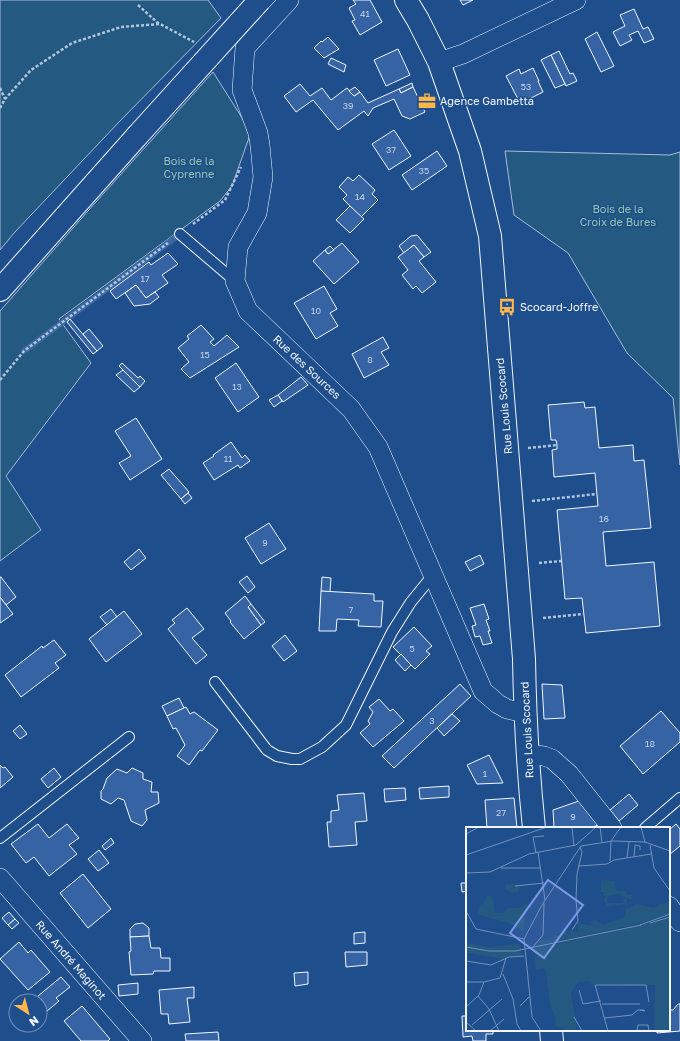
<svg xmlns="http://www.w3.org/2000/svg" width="680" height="1041" font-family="'Golos Text',sans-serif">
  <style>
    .green { fill: #245a82; stroke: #a8bbd7 }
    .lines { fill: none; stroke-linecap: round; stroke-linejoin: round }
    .stream { stroke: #3b69a3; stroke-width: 6 }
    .building { fill: #3563a3; stroke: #f2f6ff }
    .lane-casing { stroke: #f2f6ff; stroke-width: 12 }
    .street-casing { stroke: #f2f6ff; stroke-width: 20 }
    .secondary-casing { stroke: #f2f6ff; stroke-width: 24 }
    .path { stroke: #b3c4dc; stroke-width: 2.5; stroke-dasharray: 3 2; stroke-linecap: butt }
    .lane { stroke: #1f4e8c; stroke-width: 10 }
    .street { stroke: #1f4e8c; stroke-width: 19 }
    .secondary { stroke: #1f4e8c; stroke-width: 22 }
    .secondary-bridge-casing { stroke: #f2f6ff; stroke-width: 24; stroke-linecap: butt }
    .secondary-bridge { stroke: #1f4e8c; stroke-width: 22 }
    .labels { text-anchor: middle; stroke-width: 3; stroke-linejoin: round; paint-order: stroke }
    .number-label { font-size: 9px; fill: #c3d1e8 }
    .poi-label { font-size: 11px; fill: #f2f6ff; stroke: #1f4e8c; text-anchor: start }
    .park-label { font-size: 11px; fill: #97c8a6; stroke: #1f4e8c }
    .street-label { font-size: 11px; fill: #f2f6ff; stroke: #1f4e8c }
    .inset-road { fill: none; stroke: #7391ba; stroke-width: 1 }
    .view { fill: #7d9aea; fill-opacity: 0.15; stroke: #7d9aea; stroke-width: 2 }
    .inset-edge { fill: none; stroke: #f2f6ff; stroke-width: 2 }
  </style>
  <rect width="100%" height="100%" fill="#1f4e8c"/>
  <g class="green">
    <path d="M0 0H208L221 18 119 122 14 233 0 250Z"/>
    <path d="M213 72 251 132 232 186 220 201 59 319 91 363 6 476 41 530 0 561V311L95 203Z"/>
    <path d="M505 151 670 155 680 152V465L673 398 627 353 568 253 514 215Z"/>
  </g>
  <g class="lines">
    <path class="stream" d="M24 351 180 234"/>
  </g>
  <g class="building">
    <path d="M353 0H370L382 22 360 35 352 21 355 20 349 8 356 4Z"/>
    <path d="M460 0H473L463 5Z"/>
    <path d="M634 9 643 29 648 27 654 39 644 43 638 31 629 35 632 40 620 46 613 32 625 26 620 15Z"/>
    <path d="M597 32 614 66 601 72 585 39Z"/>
    <path d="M328 37 339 49 324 58 314 48 321 41 322 42Z"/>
    <path d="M398 49 410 75 386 86 374 60Z"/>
    <path d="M559 51 570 74 573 73 577 81 566 86 551 55Z"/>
    <path d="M551 55 565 84 555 88 541 60Z"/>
    <path d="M331 58 346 65 344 72 328 64Z"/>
    <path d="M533 68 539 81H538L543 92 523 102 521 97 518 99 506 76 519 69 521 74Z"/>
    <path d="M412 83 413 87 401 93 399 89Z"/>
    <path d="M300 84 310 96 322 88 331 100 347 88 354 96 360 92 368 103 399 89 401 93 413 87 425 112 410 119 402 116 394 99 373 108 368 116 364 111 338 130 313 100 296 112 284 96Z"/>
    <path d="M355 87 360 92 354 96 349 91Z"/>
    <path d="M394 130 411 156 389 170 372 144Z"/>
    <path d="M437 151 447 166 412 190 402 175Z"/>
    <path d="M359 175 375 190 372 194 378 200 361 217 343 199 347 195 339 187 348 177 353 181Z"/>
    <path d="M350 206 364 219 350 233 336 220Z"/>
    <path d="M417 235 431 252 424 257 414 245 404 253 399 246 411 236Z"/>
    <path d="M342 243 359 262 334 284 313 261 325 250 328 254Z"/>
    <path d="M414 245 424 257 419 261 436 282 422 293 416 286 413 289 402 275 408 270 398 257Z"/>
    <path d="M330 246 334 250 328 254 325 250Z"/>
    <path d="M168 253 178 264 162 275 168 283 146 298 136 285 116 299 110 291 149 262 151 265Z"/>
    <path d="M136 285 146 298 155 292 159 297 150 304 134 306 125 293Z"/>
    <path d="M324 286 337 309 330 313 338 326 316 339 294 303Z"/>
    <path d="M70 319 97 351 93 354 67 322Z"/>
    <path d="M201 325 214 339 210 342 214 346 227 335 239 347 190 378 181 369 189 362 178 348 189 339 187 336Z"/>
    <path d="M89 329 103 346 97 351 83 334Z"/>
    <path d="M383 337 389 348 381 352 389 365 364 378 352 354Z"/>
    <path d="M122 363 138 378 140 376 145 381 140 387 119 366Z"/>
    <path d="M236 363 259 397 238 412 215 378Z"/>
    <path d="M123 370 140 387 134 392 116 375Z"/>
    <path d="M301 377 308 385 283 402 278 395Z"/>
    <path d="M278 395 282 401 274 407 269 400Z"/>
    <path d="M584 402 585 408 595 407 599 448 633 445 634 461 644 460 651 528 603 532 606 566 654 562 660 626 586 633 582 598 565 599 557 510 598 506 595 473 554 477 552 450 557 449V445L556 440H551L548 405Z"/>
    <path d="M136 418 162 459 130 480 119 463 131 456 115 431Z"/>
    <path d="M231 442 242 458 245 455 250 461 240 468 238 465 214 480 203 463 214 456 213 455Z"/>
    <path d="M169 469 189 492 181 499 161 475Z"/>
    <path d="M188 493 192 498 185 504 181 499Z"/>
    <path d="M269 523 286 549 261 564 245 538Z"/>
    <path d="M139 549 146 558 131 570 124 562Z"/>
    <path d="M480 555 484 564 470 571 465 562Z"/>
    <path d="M247 576 255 587 248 593 239 582Z"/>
    <path d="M0 577H1L16 597 6 605 0 597Z"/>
    <path d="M322 577 331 578 330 592 321 591Z"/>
    <path d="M321 591 374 594V601H383L381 627 358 626 359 620 337 619 336 631H319Z"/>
    <path d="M245 596 251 604 248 607 261 625 244 639 230 622 231 621 225 613Z"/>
    <path d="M0 597 13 614 0 623Z"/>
    <path d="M251 604 265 622 261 625 248 607Z"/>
    <path d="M484 604 489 619 486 620 490 631H488L492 643 483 645 480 636 475 637 472 626 476 625 470 608Z"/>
    <path d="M187 608 204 629 192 638 207 655 196 664 168 629 175 623 172 620Z"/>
    <path d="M111 609 117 617 107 625 100 617Z"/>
    <path d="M124 611 142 634 106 662 89 639Z"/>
    <path d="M414 627 432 646 426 651 430 654 415 669 393 647Z"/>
    <path d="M285 635 297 651 284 661 272 646Z"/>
    <path d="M54 640 66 655 55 663 59 668 21 697 5 675 42 646 43 648Z"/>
    <path d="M401 654 411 665 405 671 395 660Z"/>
    <path d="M460 684 471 696 394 768 382 756Z"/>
    <path d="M542 684 562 685 565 718 544 719Z"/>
    <path d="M179 698 184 708 167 716 162 706Z"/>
    <path d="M379 699 390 711 393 709 404 721 373 747 360 733 370 724 368 721 373 712 369 707Z"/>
    <path d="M186 707 190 714 194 712 218 730 202 751 200 750 189 765 177 756 185 745 176 728 173 729 167 716Z"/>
    <path d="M661 711 680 733V742L643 774 620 746Z"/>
    <path d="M452 714 460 721 444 736 437 728Z"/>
    <path d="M20 725 27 734 20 739 13 731Z"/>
    <path d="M489 755 503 783 477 784 467 765Z"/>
    <path d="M0 765 3 768 5 767 13 777 0 788Z"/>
    <path d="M54 768 61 777 48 788 41 779Z"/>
    <path d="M132 768 143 773V779L152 782 151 792H158L159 803 145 810 147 820 142 826 131 821 124 800 118 798 111 804 101 799V791L103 789 107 778 117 769 127 773Z"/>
    <path d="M449 786V797L420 799 419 788Z"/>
    <path d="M405 788 406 800 385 802 384 789Z"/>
    <path d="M364 793 367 821 355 822 357 845 329 847 327 822H331V811L339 810 337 795Z"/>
    <path d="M629 794 638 805 619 821 610 810Z"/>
    <path d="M514 798 517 828H487L485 800Z"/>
    <path d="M579 801 598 825 590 828H554L553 810Z"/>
    <path d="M38 824 49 838 67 824 79 838 69 845 77 854 49 876 34 857 26 863 11 844Z"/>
    <path d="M676 824 680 829V846L669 855V830Z"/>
    <path d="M111 838 114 843 105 850 102 846Z"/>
    <path d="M99 850 109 863 98 871 88 859Z"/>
    <path d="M83 874 111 909 88 928 60 893Z"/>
    <path d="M461 883H467V891L462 892Z"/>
    <path d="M9 912 15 919 8 925 2 918Z"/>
    <path d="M15 919 19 923 12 929 8 925Z"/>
    <path d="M143 923 149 928V936L130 937V929L135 924Z"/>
    <path d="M365 932V943L354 944V933Z"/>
    <path d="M149 936 151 948H160L161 958H170V971H154L153 974 131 975 129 952 131 951 130 937Z"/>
    <path d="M19 942 28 953 31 950 50 972 28 990 0 959Z"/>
    <path d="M345 952H367V965L346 967Z"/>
    <path d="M308 972V984L295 986 294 973Z"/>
    <path d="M61 977 70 987 56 998 59 1001 40 1017V1001H32Z"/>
    <path d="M138 983V994L119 996 118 985Z"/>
    <path d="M194 987V998H187L190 1022 169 1024 168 1014H161L159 990Z"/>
    <path d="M678 1004H680V1031L657 1033V1030H669V1010H673Z"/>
    <path d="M82 1006 110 1039 108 1041H81L64 1021Z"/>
    <path d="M462 1016H467V1030H493V1034H486V1041H473L472 1036 463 1037Z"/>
    <path d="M218 1032 219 1041H186L185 1034Z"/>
  </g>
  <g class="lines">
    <g class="lane-casing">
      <g id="lane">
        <path d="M180 234 235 281"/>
        <path d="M215 682 267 750 277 756 292 759H300L322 747 346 725 392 632 411 602 433 575"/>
        <path d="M645 828 680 798"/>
        <path d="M0 838 129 737"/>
      </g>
    </g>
    <g class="street-casing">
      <g id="street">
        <path d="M289 0 245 48 242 90 258 133 260 145 263 177 257 213 238 247 235 281 248 311 351 409 378 447 483 691 498 704 507 709 525 713"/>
        <path d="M439 62 463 54 576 0"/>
        <path d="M527 754 544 756 552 759 569 774 612 828"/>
        <path d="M0 878 142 1041"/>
        <path d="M669 906 680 922"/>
      </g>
    </g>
    <g class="secondary-casing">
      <g id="secondary">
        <path d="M406 0 418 20 439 62 470 151 490 236 524 659C525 716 528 772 534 828"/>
        <path d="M0 290 137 136"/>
        <path d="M551 1030 552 1041"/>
      </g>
    </g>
    <g class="path">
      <path d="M138 5 159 24"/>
      <path d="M0 88 5 99"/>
      <path d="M0 108 5 99 31 70 72 43 121 27 160 24 194 42"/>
      <path d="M193 224 225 200 241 167"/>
      <path d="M0 380 24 351 168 243"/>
      <path d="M528 448 557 445"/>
      <path d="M532 501 597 494"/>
      <path d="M539 563 561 561"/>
      <path d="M543 618 584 614"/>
    </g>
    <use href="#lane" class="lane"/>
    <use href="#street" class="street"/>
    <use href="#secondary" class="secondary"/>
    <g class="secondary-bridge-casing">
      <path id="secondary-bridge" d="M137 136 260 0"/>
    </g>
    <use href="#secondary-bridge" class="secondary-bridge"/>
  </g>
  <defs>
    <g id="office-bare" transform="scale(1.38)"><path d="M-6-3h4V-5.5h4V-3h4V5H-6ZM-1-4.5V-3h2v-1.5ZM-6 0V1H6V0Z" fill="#ffb74d" stroke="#1f4e8c" stroke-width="2.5" paint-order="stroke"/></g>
    <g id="bus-bare" transform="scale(1.38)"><path d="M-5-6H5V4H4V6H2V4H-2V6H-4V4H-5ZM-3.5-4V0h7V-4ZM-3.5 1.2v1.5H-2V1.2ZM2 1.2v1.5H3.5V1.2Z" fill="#ffb74d" stroke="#1f4e8c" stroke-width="2.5" paint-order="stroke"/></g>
  </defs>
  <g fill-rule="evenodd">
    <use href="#office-bare" x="427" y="101"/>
    <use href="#bus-bare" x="507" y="307"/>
  </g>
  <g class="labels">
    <g class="number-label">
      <text x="365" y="17">41</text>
      <text x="526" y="90">53</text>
      <text x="348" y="109">39</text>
      <text x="391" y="153">37</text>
      <text x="424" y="174">35</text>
      <text x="360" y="200">14</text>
      <text x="145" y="282">17</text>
      <text x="316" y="314">10</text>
      <text x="205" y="358">15</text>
      <text x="370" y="363">8</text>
      <text x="237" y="390">13</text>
      <text x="228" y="462">11</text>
      <text x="604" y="522">16</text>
      <text x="265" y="546">9</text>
      <text x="351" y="613">7</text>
      <text x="412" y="652">5</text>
      <text x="432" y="724">3</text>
      <text x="650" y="747">18</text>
      <text x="485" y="777">1</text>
      <text x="501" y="816">27</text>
      <text x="573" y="820">9</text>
    </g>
    <g class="poi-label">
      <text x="440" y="105">Agence Gambetta</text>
      <text x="520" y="311">Scocard-Joffre</text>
    </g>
    <g class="park-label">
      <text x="189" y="165">Bois de la<tspan x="189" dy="13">Cyprenne</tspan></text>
      <text x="618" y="213">Bois de la<tspan x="618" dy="13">Croix de Bures</tspan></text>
    </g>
    <g class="street-label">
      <text transform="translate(307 367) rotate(43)" y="4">Rue des Sources</text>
      <text transform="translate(504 406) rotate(-95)" y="4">Rue Louis Scocard</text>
      <text transform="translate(527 730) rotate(-93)" y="4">Rue Louis Scocard</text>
      <text transform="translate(71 960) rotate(49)" y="4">Rue André Maginot</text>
    </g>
  </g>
  <g transform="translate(466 827)">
    <rect width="204" height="204" fill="#1f4e8c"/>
    <path d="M135 53 148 54 149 61 152 63 148 64H159L161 68H166V73L160 70 161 77 135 80 141 78 138 73 141 68 137 69 139 65H135ZM152 67 159 70 157 76H141L142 69ZM40 57 54 58 53 65 45 66 38 60ZM21 68 27 70 29 86H38L41 81H52L59 77 63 78 59 86 58 105 41 95 16 89 12 85 13 78 18 77ZM204 76V86L175 96 70 119 73 113H87V109L96 107V102L112 105V96L125 99 127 92 137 98 158 90 160 82 171 77 188 81 193 77ZM204 91V197L202 204H191L188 201 189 158 127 157 123 154 112 155 105 166 111 204H101L89 199 90 191 84 177 80 145 78 141 70 143 68 122ZM0 116 24 120 50 117 55 118 56 131 43 129 37 132 2 126 0 125Z" fill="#245a82" fill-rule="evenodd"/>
    <path class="inset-road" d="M134 0 136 15M175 0 179 15M106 1 108 19M0 7 13 0M184 18 188 41 204 64M115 19 147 14 179 15 204 24M72 25 79 73M70 26 67 10 78 9M0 28 81 0M168 30 169 18 174 19V23M161 31 163 15M144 34 145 14 155 0M113 39 141 37 148 33 185 27M35 41H75M0 46 24 45 63 27 110 18 130 0M49 59 78 56M0 84 10 102 58 112M184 96 204 90M174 98 204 87M106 103 112 94 110 73 111 47 116 25 114 20M0 120 23 124H49L175 98M67 120 77 108 78 76M0 134 25 138 43 130 58 129M37 147 47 172 51 197 55 204M0 155H18L34 151 40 131M113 163 117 177 135 174M12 169 23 182 33 204M136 177H174M54 179 63 170M0 180 13 168 18 155M108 190 116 204M139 191 166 188 172 183H178L179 184 174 183M0 195 10 204M6 198 36 172M24 204 38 192M75 204 66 190 58 112 76 78 115 19M142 204 129 158H180L183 175M171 204 172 198H182L183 204"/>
    <path class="view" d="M82 53 117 78 78 131 44 106Z"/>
    <rect width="204" height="204" class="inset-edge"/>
  </g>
  <g transform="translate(28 1013) rotate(144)"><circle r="19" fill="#1f4e8c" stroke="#7391ba"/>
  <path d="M0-3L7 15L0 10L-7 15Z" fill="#ffb74d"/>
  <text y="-6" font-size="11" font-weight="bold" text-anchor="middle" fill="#f2f6ff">N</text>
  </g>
</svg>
